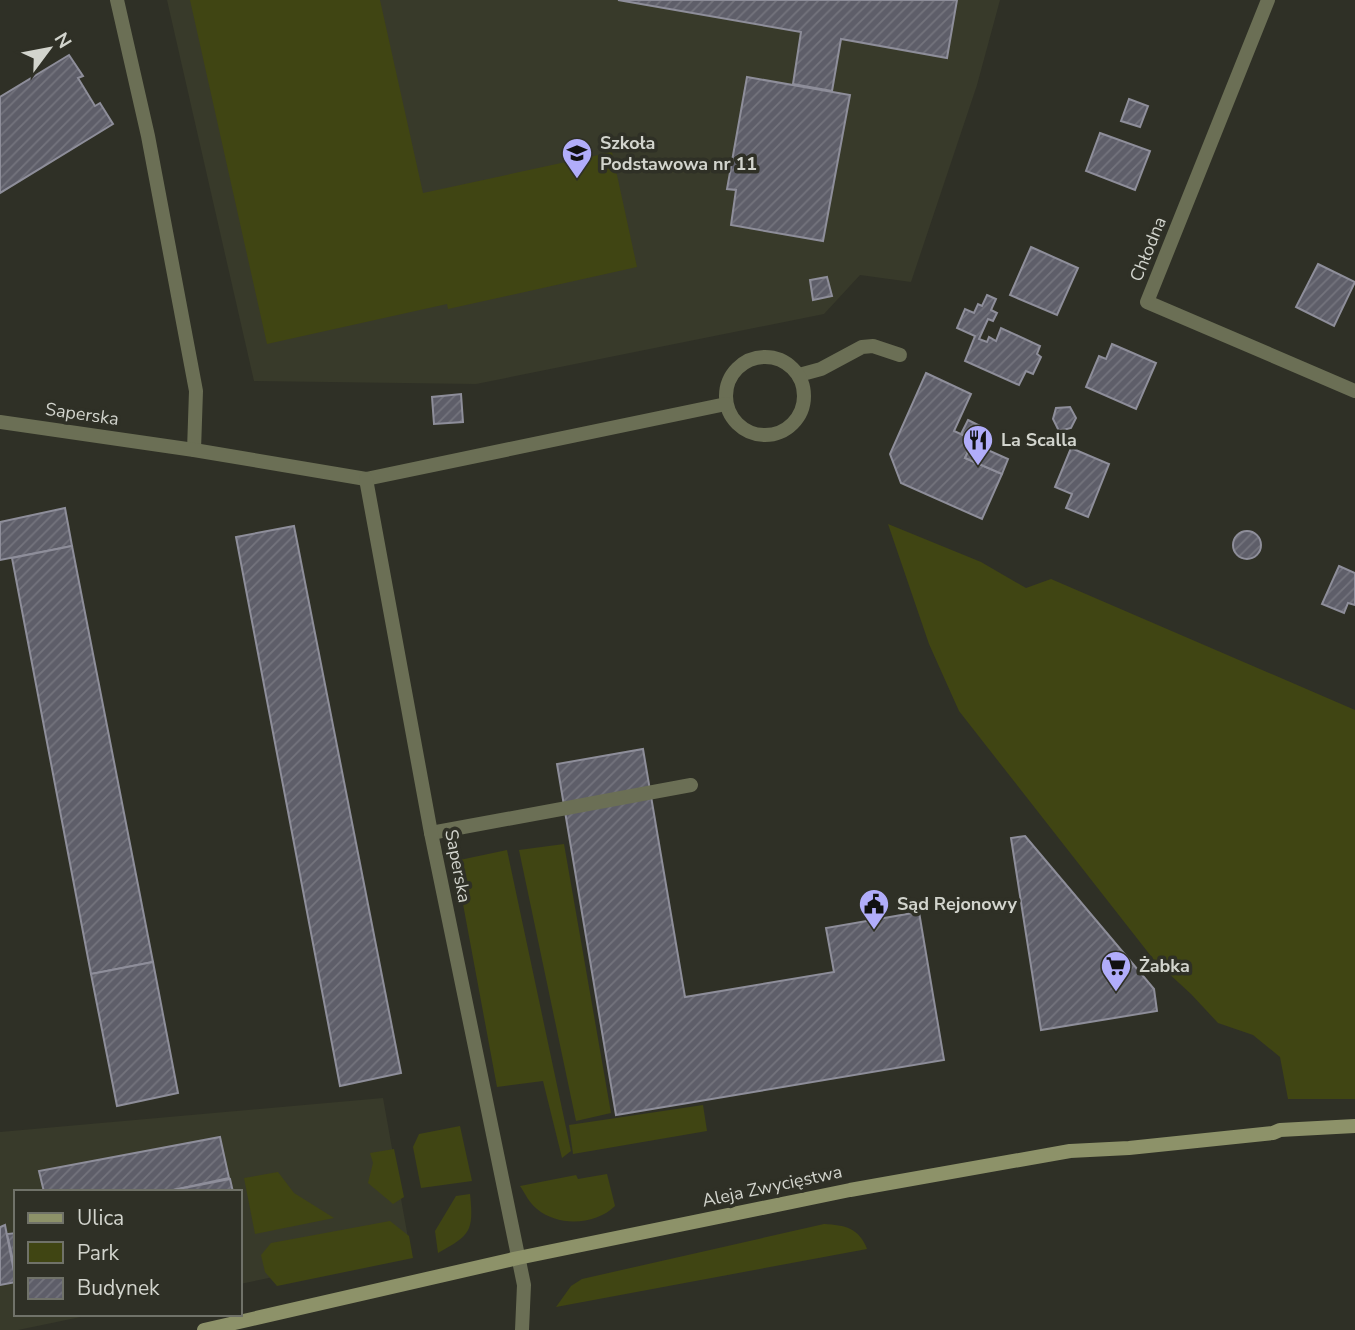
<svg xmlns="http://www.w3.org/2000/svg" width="1355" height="1330" font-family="'Nunito Sans',sans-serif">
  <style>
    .built { fill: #383a2a }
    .green { fill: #404513 }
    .building { fill: url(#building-hatch); stroke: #8e8e9a; stroke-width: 2 }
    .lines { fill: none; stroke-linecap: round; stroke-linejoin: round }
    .lane { stroke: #6b6f55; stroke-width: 14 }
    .street { stroke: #6b6f55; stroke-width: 14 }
    .secondary { stroke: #8d9269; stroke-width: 14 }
    .labels { text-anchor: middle; stroke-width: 7; stroke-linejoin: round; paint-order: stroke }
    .poi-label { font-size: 18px; font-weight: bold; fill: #d2d4cd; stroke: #2f3026; text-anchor: start }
    .street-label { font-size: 18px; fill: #d2d4cd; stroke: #2f3026 }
  </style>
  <defs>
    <pattern id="building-hatch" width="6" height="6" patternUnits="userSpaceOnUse" patternTransform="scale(1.75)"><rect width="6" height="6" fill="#5e5e69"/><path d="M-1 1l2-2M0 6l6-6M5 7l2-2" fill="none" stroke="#74747d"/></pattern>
  </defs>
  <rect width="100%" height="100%" fill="#2f3026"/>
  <g class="built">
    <path d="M167 0H1000L977 85 911 282 860 275 824 314 476 384 254 381Z"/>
    <path d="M383 1098 410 1249 240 1284V1192H16V1314H95L18 1330H0V1132Z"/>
  </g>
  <g class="green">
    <path d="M190 0H380L423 193 612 152 637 267 448 309 447 304 267 344Z"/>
    <path d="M888 524 981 562 1026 588 1051 579 1355 710V1099H1288L1280 1057 1253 1035 1218 1023 1191 994 1154 960 959 711 929 644Z"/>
    <path d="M564 844 611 1113 576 1121 519 850Z"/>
    <path d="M507 850 571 1151 562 1158 543 1081 497 1087 455 861Z"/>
    <path d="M703 1105 707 1131 573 1154 569 1125Z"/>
    <path d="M460 1126 472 1181 421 1188 413 1147 419 1134Z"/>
    <path d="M394 1149 404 1197 393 1204 368 1183 373 1163 370 1153Z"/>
    <path d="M278 1172 294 1193 334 1218 255 1234 244 1178Z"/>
    <path d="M607 1174 615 1206C596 1225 558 1227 537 1209 529 1203 525 1193 520 1186L576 1175 578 1179Z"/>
    <path d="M470 1194C474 1232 470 1235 438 1253L435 1231 456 1196Z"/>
    <path d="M390 1221 409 1236 413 1258 277 1286 265 1272 261 1255 271 1243Z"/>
    <path d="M824 1224C845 1225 859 1228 867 1249L556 1307 571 1286 582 1279Z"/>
  </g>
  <g class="building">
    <path d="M618 0H957L947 58 841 39 832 91 793 84 801 32Z"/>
    <path d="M69 55 83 76 78 78 95 106 100 103 113 124 0 193V97Z"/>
    <path d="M747 77 850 95 823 241 731 225 736 190 727 189Z"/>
    <path d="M1129 99 1148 106 1140 127 1121 121Z"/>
    <path d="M1100 133 1150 151 1135 190 1086 171Z"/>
    <path d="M1031 247 1078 268 1057 315 1010 295Z"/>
    <path d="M1318 264 1355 282 1334 326 1296 307Z"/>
    <path d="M827 277 832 296 813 300 810 280Z"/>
    <path d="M987 295 996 299 991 310 997 313 993 321 988 319 979 339 987 342 989 337 996 341 1001 328 1040 346 1037 354 1041 357 1033 374 1026 371 1019 385 965 361 975 336 957 328 965 309 974 313 978 304 982 306Z"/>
    <path d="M1112 344 1156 363 1136 409 1086 387 1099 356 1106 359Z"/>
    <path d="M926 373 971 394 954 431 974 440 965 458 1002 474 982 519 901 483 890 454Z"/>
    <path d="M461 394 463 422 434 424 432 397Z"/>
    <path d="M1070 407 1076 418 1071 428 1059 431 1053 419 1056 408Z"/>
    <path d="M968 420 980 426 973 439 961 434Z"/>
    <path d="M972 443 1008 459 1002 474 965 458Z"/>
    <path d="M1071 448 1109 464 1088 517 1066 508 1072 494 1055 487Z"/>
    <path d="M65 508 72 546 0 560V522Z"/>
    <path d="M294 526 401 1073 340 1086 236 537Z"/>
    <circle cx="1247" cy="545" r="14"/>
    <path d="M72 546 153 962 91 974 12 558Z"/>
    <path d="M1339 566 1355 573V605L1348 603 1344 613 1322 604Z"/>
    <path d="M643 749 685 997 834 972 826 928 919 912 944 1060 616 1115 557 764Z"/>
    <path d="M1025 836 1154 989 1157 1011 1041 1030 1011 838Z"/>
    <path d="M153 962 178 1093 117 1106 91 974Z"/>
    <path d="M220 1137 229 1178 164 1192H44L39 1171Z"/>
    <path d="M230 1179 233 1192H168V1191Z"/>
    <path d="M5 1225 16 1282 0 1285V1227Z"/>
    <path d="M16 1233V1274L7 1234Z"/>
  </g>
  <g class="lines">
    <g class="lane">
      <path d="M117 0 148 136 196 391 194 450"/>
      <path d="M799 375 821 369 862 347 873 346 900 355"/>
      <path d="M431 833 691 785"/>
    </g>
    <g class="street">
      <path d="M1268 0 1147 302 1355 391"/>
      <circle cx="765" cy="396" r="39"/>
      <path d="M0 422 194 450 366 479 726 404"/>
      <path d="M366 479 431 833 524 1285 522 1330"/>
    </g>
    <path class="secondary" d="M204 1330 518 1258 850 1190 1070 1151 1129 1148 1273 1133 1280 1130 1355 1126"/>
  </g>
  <defs>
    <g id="school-pin" transform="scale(1.575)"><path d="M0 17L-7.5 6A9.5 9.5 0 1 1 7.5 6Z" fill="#b1adfa" stroke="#2f3026"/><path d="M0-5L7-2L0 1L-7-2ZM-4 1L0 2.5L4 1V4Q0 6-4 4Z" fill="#111"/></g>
    <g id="restaurant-pin" transform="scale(1.575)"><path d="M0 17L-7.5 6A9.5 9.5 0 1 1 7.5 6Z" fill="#b1adfa" stroke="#2f3026"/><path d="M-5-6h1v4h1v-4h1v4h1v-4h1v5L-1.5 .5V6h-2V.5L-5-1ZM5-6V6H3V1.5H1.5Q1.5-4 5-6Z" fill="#111"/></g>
    <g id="civic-pin" transform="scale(1.575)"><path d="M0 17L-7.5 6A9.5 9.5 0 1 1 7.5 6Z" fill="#b1adfa" stroke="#2f3026"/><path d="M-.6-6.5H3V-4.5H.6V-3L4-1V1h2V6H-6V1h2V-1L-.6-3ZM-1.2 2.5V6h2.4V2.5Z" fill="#111"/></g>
    <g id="supermarket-pin" transform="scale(1.575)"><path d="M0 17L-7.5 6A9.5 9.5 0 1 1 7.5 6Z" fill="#b1adfa" stroke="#2f3026"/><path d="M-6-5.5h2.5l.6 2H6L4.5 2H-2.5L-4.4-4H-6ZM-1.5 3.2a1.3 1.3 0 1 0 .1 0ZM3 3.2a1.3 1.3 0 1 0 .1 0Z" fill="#111"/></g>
  </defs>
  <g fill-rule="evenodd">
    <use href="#school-pin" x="577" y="153"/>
    <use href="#restaurant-pin" x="978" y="440"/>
    <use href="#civic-pin" x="874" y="904"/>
    <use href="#supermarket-pin" x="1116" y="966"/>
  </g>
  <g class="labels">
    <g class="poi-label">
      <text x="600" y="149">Szkoła<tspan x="600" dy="21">Podstawowa nr 11</tspan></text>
      <text x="1001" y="446">La Scalla</text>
      <text x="897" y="910">Sąd Rejonowy</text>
      <text x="1139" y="972">Żabka</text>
    </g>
    <g class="street-label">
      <text transform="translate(1148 249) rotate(-68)" y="6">Chłodna</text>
      <text transform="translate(82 414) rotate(8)" y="6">Saperska</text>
      <text transform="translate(458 866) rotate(79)" y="6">Saperska</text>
      <text transform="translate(772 1186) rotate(-12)" y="6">Aleja Zwycięstwa</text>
    </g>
  </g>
  <rect x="14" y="1190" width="228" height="126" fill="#2f3026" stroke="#707269" stroke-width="2"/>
  <rect x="28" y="1213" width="35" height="10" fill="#8d9269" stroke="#707269" stroke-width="2"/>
  <text x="77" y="1225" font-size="21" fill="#d2d4cd">Ulica</text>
  <rect x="28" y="1242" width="35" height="21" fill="#404513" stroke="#707269" stroke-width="2"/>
  <text x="77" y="1260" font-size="21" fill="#d2d4cd">Park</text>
  <rect x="28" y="1278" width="35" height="21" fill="url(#building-hatch)" stroke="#707269" stroke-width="2"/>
  <text x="77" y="1295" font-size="21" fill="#d2d4cd">Budynek</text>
  <g transform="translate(49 49) rotate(58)" stroke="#2f3026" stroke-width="5" paint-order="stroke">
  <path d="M0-5L12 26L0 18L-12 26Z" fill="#d2d4cd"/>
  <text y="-10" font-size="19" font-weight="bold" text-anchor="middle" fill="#d2d4cd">N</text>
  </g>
</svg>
